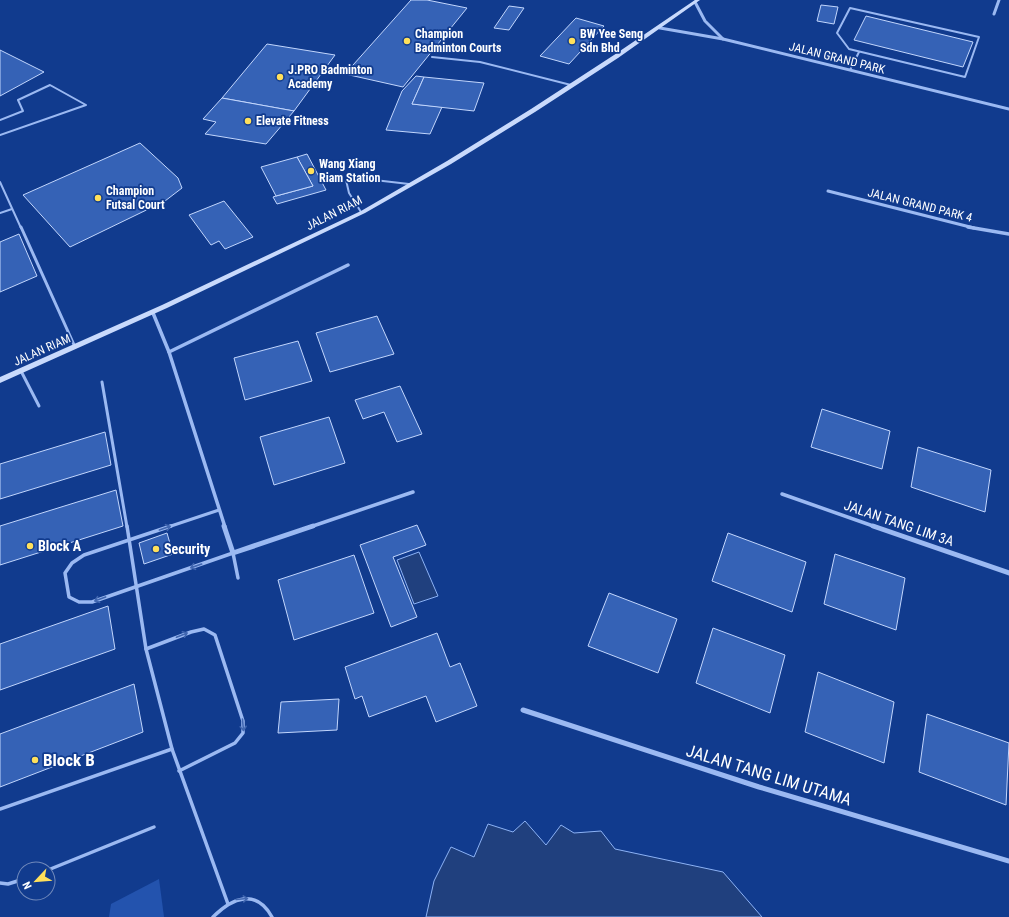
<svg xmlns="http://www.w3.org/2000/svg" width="1009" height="917" font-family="'Roboto Condensed',sans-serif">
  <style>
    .green { fill: #2353ae }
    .water { fill: #20407e; stroke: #8cb2f5 }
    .building { fill: #3562b6; stroke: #c2d6fd }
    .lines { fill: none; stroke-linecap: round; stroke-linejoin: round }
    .lane-far2 { stroke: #9bb9f2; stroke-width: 2 }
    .lane-far1 { stroke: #9bb9f2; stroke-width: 3 }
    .lane { stroke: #9bb9f2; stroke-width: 3.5 }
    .street-far2 { stroke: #9bb9f2; stroke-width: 3 }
    .street-far1 { stroke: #9bb9f2; stroke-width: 3.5 }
    .street { stroke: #9bb9f2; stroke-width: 5 }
    .secondary { fill: #c9dafc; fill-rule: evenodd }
    .oneway { stroke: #4167b1 }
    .poi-dot { fill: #ffe05b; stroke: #113b8e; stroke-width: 1.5 }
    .labels { text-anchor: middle; stroke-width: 3.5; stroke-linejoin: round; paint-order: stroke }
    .far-poi-label { font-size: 12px; font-weight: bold; fill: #fff; stroke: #113b8e; text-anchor: start }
    .far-street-label { font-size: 12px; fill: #fff; stroke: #113b8e }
    .street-label { font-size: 14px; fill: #fff; stroke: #113b8e }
    .poi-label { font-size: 14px; font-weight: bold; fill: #fff; stroke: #113b8e; text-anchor: start }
    .near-poi-label { font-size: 17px; font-weight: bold; fill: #fff; stroke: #113b8e; text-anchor: start }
    .near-street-label { font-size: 17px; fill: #fff; stroke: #113b8e }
  </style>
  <rect width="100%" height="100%" fill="#113b8e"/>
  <path class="green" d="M159 879 164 917H109L111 904Z"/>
  <g class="water">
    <path d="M419 552 438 596 414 604 397 560Z"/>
    <path d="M525 821 546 845 561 825 574 833 601 831 615 849 723 872 762 917H426L434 881 451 847 474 857 488 824 513 832Z"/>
  </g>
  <g class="building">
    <path d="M411 0H427L467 8 403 87 345 74Z"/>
    <path d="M821 5 838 7 834 24 817 21Z"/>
    <path d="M509 6 524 8 509 30 494 28Z"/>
    <path d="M866 16 973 42 963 67 854 40Z"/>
    <path d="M576 18 604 26 569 64 540 56Z"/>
    <path d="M267 44 335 55 294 111 222 98Z"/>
    <path d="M0 50 44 72 0 96Z"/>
    <path d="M416 76 424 77 412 104 442 107 430 134 386 130 402 91Z"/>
    <path d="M424 77 484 83 474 111 412 104Z"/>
    <path d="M222 98 294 111 266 144 205 134 216 122 203 119Z"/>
    <path d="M140 143 178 178 182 188 165 201 70 247 23 195Z"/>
    <path d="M307 154 326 190 277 204 273 197 276 196 313 186 297 157Z"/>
    <path d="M297 157 313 186 276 196 261 167Z"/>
    <path d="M224 201 253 237 225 249 219 241 211 245 189 215Z"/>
    <path d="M19 234 37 276 0 292V242Z"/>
    <path d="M377 316 394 354 330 372 316 333Z"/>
    <path d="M298 341 312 381 245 400 234 358Z"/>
    <path d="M400 386 422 434 397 442 384 412 363 419 355 400Z"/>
    <path d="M822 409 890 431 882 469 811 447Z"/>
    <path d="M329 417 345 463 274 485 260 437Z"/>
    <path d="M105 432 111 465 0 499V464Z"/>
    <path d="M918 447 991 470 985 512 911 487Z"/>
    <path d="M116 490 123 526 0 565V526Z"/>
    <path d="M417 525 426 545 393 557 417 617 391 627 360 545Z"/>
    <path d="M167 533 173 554 144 564 139 543Z"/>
    <path d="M728 533 806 562 792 612 712 581Z"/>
    <path d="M835 554 905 578 896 630 824 604Z"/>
    <path d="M354 555 374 613 294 640 278 580Z"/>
    <path d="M609 593 677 619 658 673 588 646Z"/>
    <path d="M108 606 115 649 0 690V644Z"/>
    <path d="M713 628 785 655 770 713 696 683Z"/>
    <path d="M437 633 450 667 460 663 477 706 436 722 426 696 369 717 362 696 355 699 345 667Z"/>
    <path d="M818 672 894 702 884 763 805 732Z"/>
    <path d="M134 684 143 732 0 787V734Z"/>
    <path d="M339 699 337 730 278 733 281 702Z"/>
    <path d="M927 714 1009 743 1006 805 919 772Z"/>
  </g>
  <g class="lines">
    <g class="lane-far2">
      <path d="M850 8 979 37 965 77 849 49 837 33Z"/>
      <path d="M432 57 480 62 571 85"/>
      <path d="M850 70 859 52"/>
      <path d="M0 120 23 111 18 100 50 85 86 105 0 135"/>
      <path d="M0 182 21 228"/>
      <path d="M361 212 349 193 346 180 357 178 409 184"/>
      <path d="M0 213 12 209"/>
    </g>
    <g class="lane-far1">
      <path d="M21 227 75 347"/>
      <path d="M21 371 39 406"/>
      <path d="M102 382 127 527"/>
      <path d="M168 527 219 510"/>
    </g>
    <g class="lane">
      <path d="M127 526 146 649 172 749 228 904"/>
      <path d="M171 526 84 555 72 563 65 573 69 597 79 602H92L233 553 238 578"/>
      <path d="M146 649 191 632 204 629 215 635 243 721V733L235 743 179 771"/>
      <path d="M0 809 172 749"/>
      <path d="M48 870 154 827"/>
      <path d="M0 883 8 884 24 879"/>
      <path d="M213 917C232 898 256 888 272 917"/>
    </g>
    <g class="street-far2">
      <path d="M695 2 705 21 723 39"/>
      <path d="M994 14 999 0"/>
      <path d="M660 28 723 39 1009 109"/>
      <path d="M828 191 974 228"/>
    </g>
    <g class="street-far1">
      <path d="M968 227 1009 234"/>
      <path d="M153 313 169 352 225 527"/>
      <path d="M169 352 348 265"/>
      <path d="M782 494 876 527"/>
      <path d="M310 527 413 492"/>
    </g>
    <g class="street">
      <path d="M224 526 233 553 313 526"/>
      <path d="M873 526 1009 573"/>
      <path d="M523 710 759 787 1009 861"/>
    </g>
    <path class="secondary" d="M695 0H700L618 58 535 112 451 164 365 213 167 308 0 383V377L162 305 361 211 447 161 531 109 614 55Z"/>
  </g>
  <defs><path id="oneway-shaft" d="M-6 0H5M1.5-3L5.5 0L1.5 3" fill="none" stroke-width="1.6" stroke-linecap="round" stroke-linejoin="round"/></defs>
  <g class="oneway">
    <use href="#oneway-shaft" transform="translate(165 528) rotate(-19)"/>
    <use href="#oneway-shaft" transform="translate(196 566) rotate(161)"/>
    <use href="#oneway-shaft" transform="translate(100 599) rotate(160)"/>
    <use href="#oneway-shaft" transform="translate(182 635) rotate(-21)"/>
    <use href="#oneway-shaft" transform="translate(243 725) rotate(85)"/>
    <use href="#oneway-shaft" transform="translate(242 899) rotate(-5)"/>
  </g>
  <g class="poi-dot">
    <circle cx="407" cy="41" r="4"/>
    <circle cx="572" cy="41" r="4"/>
    <circle cx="280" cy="77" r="4"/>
    <circle cx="248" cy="121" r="4"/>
    <circle cx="311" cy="171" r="4"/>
    <circle cx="98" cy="198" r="4"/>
    <circle cx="30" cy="546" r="4"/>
    <circle cx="156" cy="549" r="4"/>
    <circle cx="35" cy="760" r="4"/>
  </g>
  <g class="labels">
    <g class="far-poi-label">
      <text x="415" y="38">Champion<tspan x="415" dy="14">Badminton Courts</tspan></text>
      <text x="580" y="38">BW Yee Seng<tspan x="580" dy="14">Sdn Bhd</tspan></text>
      <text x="288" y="74">J.PRO Badminton<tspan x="288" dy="14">Academy</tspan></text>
      <text x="256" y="125">Elevate Fitness</text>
      <text x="319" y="168">Wang Xiang<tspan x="319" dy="14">Riam Station</tspan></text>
      <text x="106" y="195">Champion<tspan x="106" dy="14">Futsal Court</tspan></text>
    </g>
    <g class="far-street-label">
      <text transform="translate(837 58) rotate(14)" y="4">JALAN GRAND PARK</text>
      <text transform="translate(920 205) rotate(14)" y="4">JALAN GRAND PARK 4</text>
      <text transform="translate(334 213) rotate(-27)" y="4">JALAN RIAM</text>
      <text transform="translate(42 350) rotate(-24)" y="4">JALAN RIAM</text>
    </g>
    <g class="street-label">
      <text transform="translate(899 523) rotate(19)" y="5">JALAN TANG LIM 3A</text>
    </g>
    <g class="poi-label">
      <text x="38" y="551">Block A</text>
      <text x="164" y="554">Security</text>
    </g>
    <g class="near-poi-label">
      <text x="43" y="766">Block B</text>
    </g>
    <g class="near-street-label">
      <text transform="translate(769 775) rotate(17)" y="6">JALAN TANG LIM UTAMA</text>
    </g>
  </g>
  <g transform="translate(36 881) rotate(244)"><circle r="19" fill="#113b8e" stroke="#7089bb"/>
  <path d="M0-3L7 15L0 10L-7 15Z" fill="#ffe05b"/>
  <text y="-6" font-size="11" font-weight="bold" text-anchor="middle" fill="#ffffff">N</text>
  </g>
</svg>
